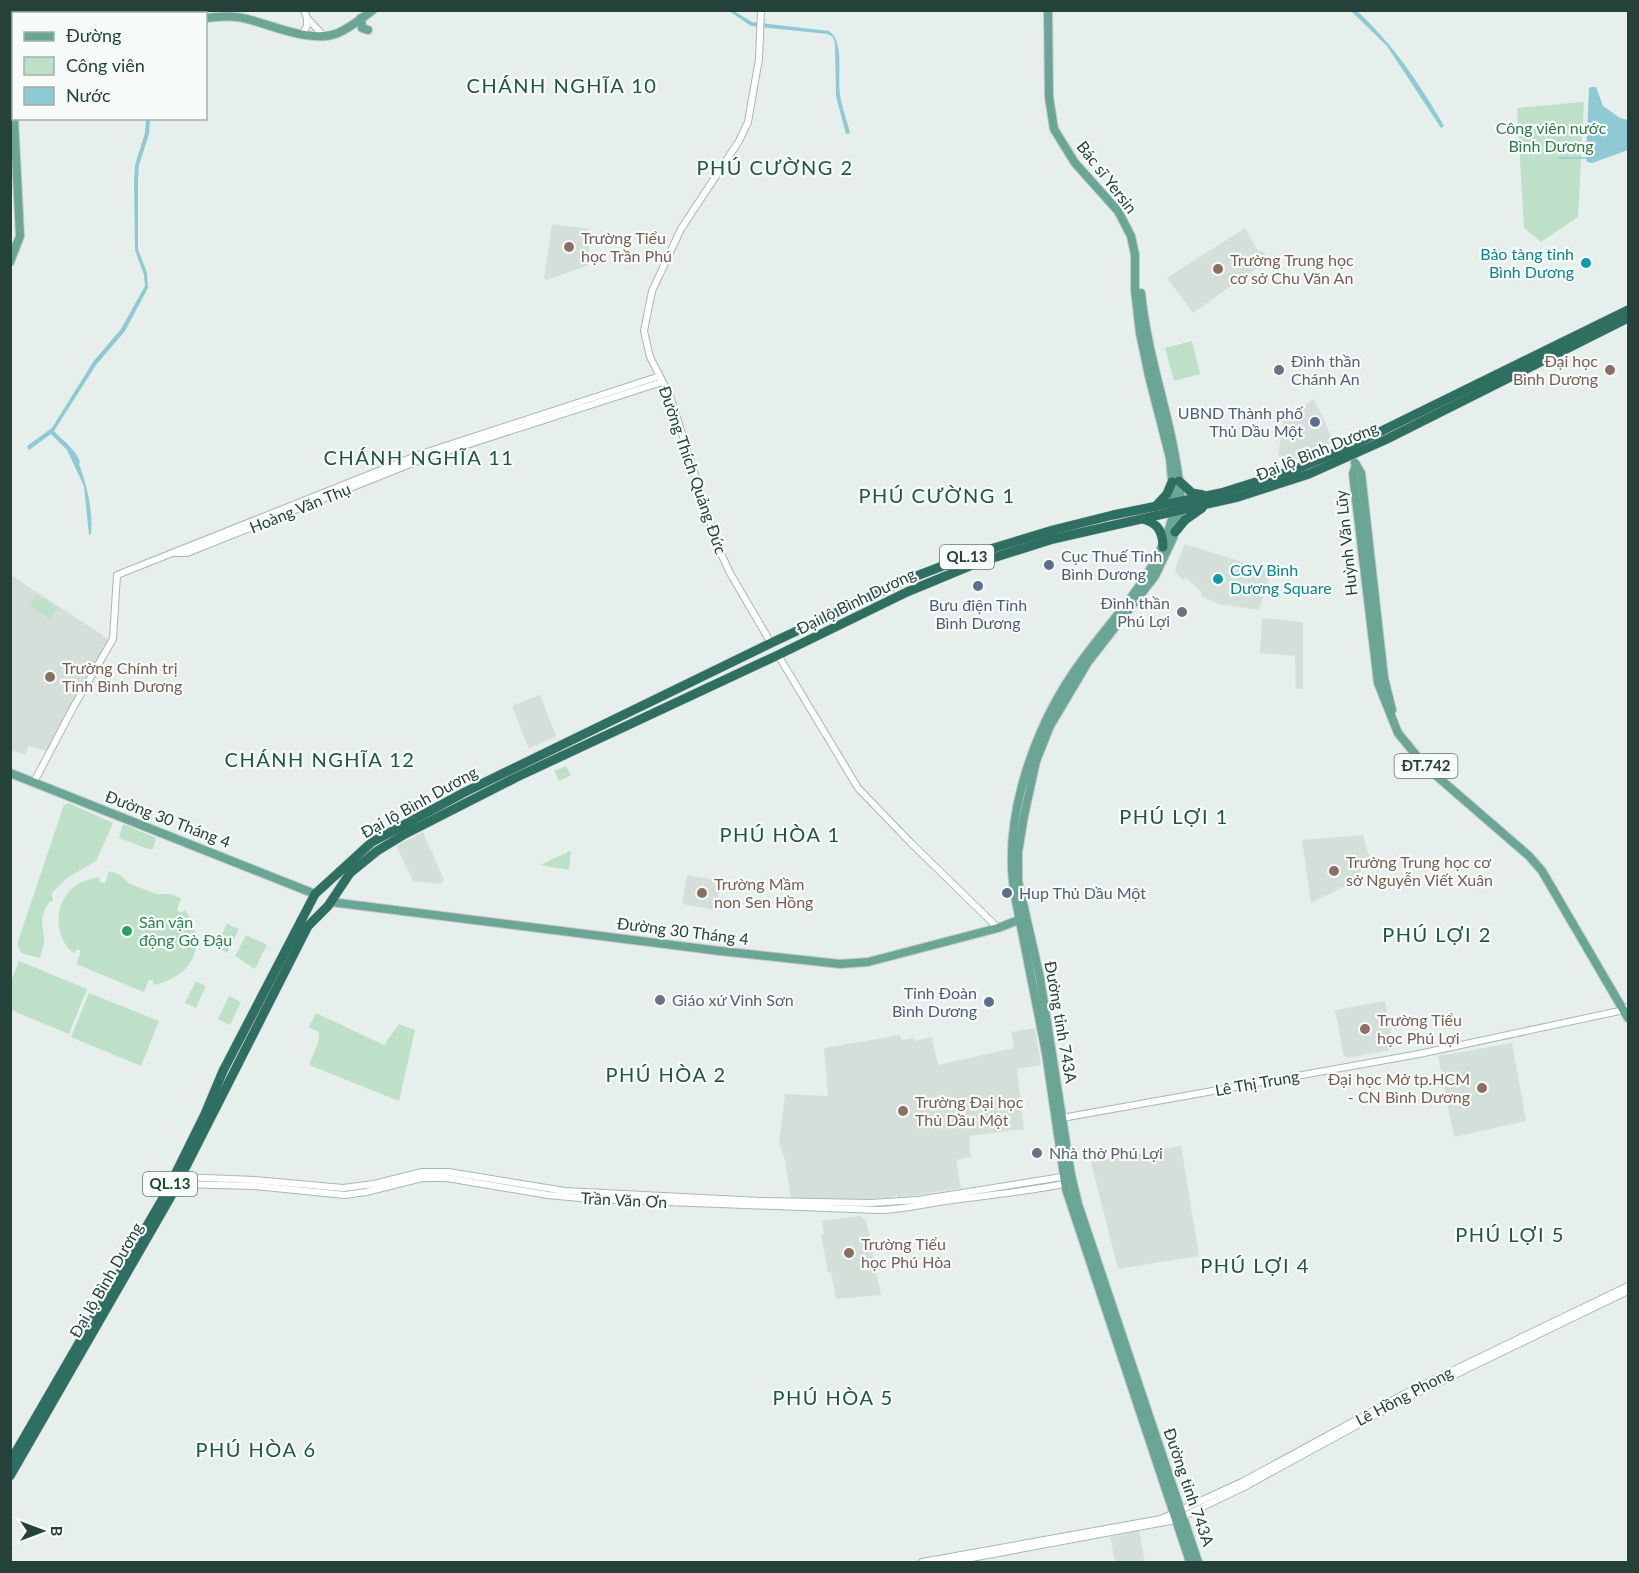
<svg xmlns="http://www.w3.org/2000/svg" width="1639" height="1573" font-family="Lato,sans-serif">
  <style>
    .built { fill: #d4dfda }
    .green { fill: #bfe0c8 }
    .water { fill: #8ec9d4 }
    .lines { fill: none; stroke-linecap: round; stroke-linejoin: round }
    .stream { stroke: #8ec9d4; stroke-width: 1.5 }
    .minor-casing { stroke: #a8b8b2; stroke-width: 8 }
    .major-casing { stroke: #c2cac8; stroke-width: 10 }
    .highway-casing { stroke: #c2cac8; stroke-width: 10 }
    .minor { stroke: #fff; stroke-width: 6 }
    .major { stroke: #6aa596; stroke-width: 8 }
    .highway { stroke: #2f6f62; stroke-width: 9 }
    .education-dot { fill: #8d6e63; stroke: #f7fbf9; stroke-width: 2 }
    .culture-dot { fill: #0f9aa8; stroke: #f7fbf9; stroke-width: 2 }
    .worship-dot { fill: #6b7280; stroke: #f7fbf9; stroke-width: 2 }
    .service-dot { fill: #5c6f8a; stroke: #f7fbf9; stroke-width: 2 }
    .leisure-dot { fill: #2e9e5b; stroke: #f7fbf9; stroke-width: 2 }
    .labels { text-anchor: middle; stroke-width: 4.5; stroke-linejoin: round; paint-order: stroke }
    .shield { fill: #f7fbf9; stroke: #637a73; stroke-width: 1.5 }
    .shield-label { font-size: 15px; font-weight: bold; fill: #24423a }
    .park-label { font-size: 16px; fill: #2d7a4b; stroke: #f7fbf9 }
    .street-label { font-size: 16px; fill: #24423a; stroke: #f7fbf9 }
    .education-label { font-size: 16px; fill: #785e54; stroke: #f7fbf9; text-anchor: start }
    .culture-label { font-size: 16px; fill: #0d838f; stroke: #f7fbf9; text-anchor: end }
    .worship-label { font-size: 16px; fill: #5b616d; stroke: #f7fbf9; text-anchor: start }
    .service-label { font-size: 16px; fill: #4e5e75; stroke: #f7fbf9; text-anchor: end }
    .leisure-label { font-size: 16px; fill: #27864d; stroke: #f7fbf9; text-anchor: start }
    .quarter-label { font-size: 20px; letter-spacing: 1.5px; fill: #1f5548; stroke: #f7fbf9 }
  </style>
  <rect width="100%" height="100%" fill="#e6efeb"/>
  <g class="built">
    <path d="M552 224 589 229V265L546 280 544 278Z"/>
    <path d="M1245 228 1258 251 1264 252 1268 260 1193 313 1167 278Z"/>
    <path d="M1314 399 1334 442 1291 461 1278 456 1285 410 1300 408Z"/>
    <path d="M1185 544 1271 571 1259 610 1218 604 1201 596 1202 593 1186 577 1183 580 1175 571 1178 560Z"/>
    <path d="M11 575 110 640 46 751 29 746 25 755 11 750Z"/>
    <path d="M1262 618 1303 622V689H1296L1295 656 1260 653Z"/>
    <path d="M540 695 556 736 530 748 528 747 512 706Z"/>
    <path d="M423 832 444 880 441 884 413 881 396 846Z"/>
    <path d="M1363 835 1370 859 1352 883 1311 903 1302 840Z"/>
    <path d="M687 875 721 881 716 910 682 904Z"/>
    <path d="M1385 1001 1394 1049 1348 1058 1344 1056 1335 1010Z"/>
    <path d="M1035 1028 1041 1065 1017 1069 1024 1129 969 1136 971 1157 956 1160 961 1188 899 1198 897 1195 889 1198 835 1200 791 1197 785 1160 779 1143 785 1094 828 1096 824 1048 900 1035 901 1040 913 1038 914 1041 932 1037 938 1065 1014 1048 1011 1032Z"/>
    <path d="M1512 1043 1526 1121 1454 1137 1438 1056Z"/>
    <path d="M1181 1146 1199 1256 1118 1269 1091 1162Z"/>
    <path d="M860 1216 866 1220 881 1295 836 1299 831 1272H828L821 1235 824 1234 822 1221Z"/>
    <path d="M1139 1531 1145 1562H1115L1110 1537Z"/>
  </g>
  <g class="green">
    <path d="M1584 102 1578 217 1541 242 1524 228 1517 108Z"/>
    <path d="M1192 341 1200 374 1174 381 1165 348Z"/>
    <path d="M37 595 57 607 50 619 30 607Z"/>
    <path d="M566 766 571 775 559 781 554 771Z"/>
    <path d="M68 803 113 823 96 861 67 878 52 893 53 901H50C40 916 42 921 44 938 45 945 41 952 40 958L21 953 17 944 64 805Z"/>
    <path d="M123 824 156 838 153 849H148L119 838Z"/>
    <path d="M571 851 569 870 540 865 570 851Z"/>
    <path d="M109 871 120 875 130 884 156 894H170L181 898 177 910 181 913 185 910C209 945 193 977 153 985V980H149L144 992 76 964 81 952 78 949 73 953C52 934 53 898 80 883 85 880 92 879 99 877L100 882 105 883Z"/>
    <path d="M227 924 239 929 227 953 216 947Z"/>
    <path d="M246 935 267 945 255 969 235 956Z"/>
    <path d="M19 961 87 989 69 1034 11 1010V981Z"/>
    <path d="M196 981 206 986 196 1008 185 1003Z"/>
    <path d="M89 993 159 1021 141 1066 71 1037Z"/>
    <path d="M229 996 241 1002 230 1025 218 1019Z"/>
    <path d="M316 1013 384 1045 399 1024 415 1030 399 1101 309 1065 318 1043 319 1032 309 1027Z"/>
  </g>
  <g class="water">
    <path d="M729 11H734L752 22 829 31C845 42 837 78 840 95 842 108 847 120 850 133L846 134 836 96 835 44 833 37 828 34 751 26Z"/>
    <path d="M1351 11H1357C1393 44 1419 83 1444 126L1441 128 1387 46Z"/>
    <path d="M1591 87H1596L1603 106 1620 118 1628 120V150L1592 163 1587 162 1586 157 1589 88Z"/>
    <path d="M146 119H150L149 134 139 165 138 181V249L147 273 148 288 125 331 96 365 54 431C64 442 75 448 80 462L79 464C87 486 93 510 91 534L89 535 84 486 67 450 51 434 29 450 27 446 52 428 93 362 121 329 145 286 144 275 135 250 134 181 135 165 145 133Z"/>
  </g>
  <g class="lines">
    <path class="stream" d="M1559 158H1588"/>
    <g class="minor-casing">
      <g id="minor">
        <path d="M304 10 307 18 324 36"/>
        <path d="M761 10 759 59 748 122 739 141 681 229 652 291 644 331 650 357 670 396 718 547 730 573 771 643"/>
        <path d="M302 34 307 26V18"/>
        <path d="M177 553H187L423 459 662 382"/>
        <path d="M778 655 858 788 911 843 998 928"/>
        <path d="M34 782 74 706 113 639 117 575 421 454 660 376"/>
        <path d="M1062 1118 1419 1054 1624 1010 1628 1007"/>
        <path d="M181 1177 255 1180 343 1188 374 1184 422 1172H448L565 1191 761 1201 871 1203 918 1200 1068 1176"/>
        <path d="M177 1184 255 1186 345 1195 366 1192 422 1178H447L548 1195 590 1199 878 1210C904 1210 928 1203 953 1200 992 1195 1030 1191 1069 1183"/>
        <path d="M922 1562 1161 1519 1242 1482 1404 1394 1628 1286"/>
        <path d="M950 1562 1176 1520 1244 1487 1405 1399 1628 1291"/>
      </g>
    </g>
    <g class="major-casing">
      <g id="major">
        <path d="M1048 10 1049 97 1054 129 1075 163 1118 211 1131 236 1135 255V290L1140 333 1149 376 1170 458 1174 503"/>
        <path d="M206 18C220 16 233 15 247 19 272 25 312 44 338 33 350 28 362 18 373 10"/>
        <path d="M361 18 362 28 368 30"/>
        <path d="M10 262 20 236 14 118"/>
        <path d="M1141 293C1148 364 1176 430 1181 501"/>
        <path d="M1355 463 1361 473 1384 678 1392 710"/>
        <path d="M1356 465 1353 474 1378 683 1398 733 1425 766 1529 856 1542 871 1628 1018"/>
        <path d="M1181 511 1173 538 1155 576 1088 662 1050 726 1036 761 1024 816 1018 852V881L1040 978 1071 1175 1078 1204 1198 1562"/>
        <path d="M1174 512C1158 576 1120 608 1083 659 1036 722 1001 817 1015 896L1046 1053 1066 1189 1190 1562"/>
        <path d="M10 773 315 894"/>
        <path d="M331 902 720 951 840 964 868 962 998 928 1024 918"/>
      </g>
    </g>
    <g class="highway-casing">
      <g id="highway">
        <path d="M1179 481 1192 493 1203 495"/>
        <path d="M1155 507 1167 494 1172 482"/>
        <path d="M1143 519C1158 523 1163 532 1163 547"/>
        <path d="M1175 532 1185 520 1202 508"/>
        <path d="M10 1462 166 1193 205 1114 223 1071 315 894 372 842 465 792 771 643 906 580 974 554 1053 530 1113 515 1221 493 1294 470 1349 447 1628 310"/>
        <path d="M10 1476 170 1198 308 926 328 906 350 873 377 851 405 834 517 777 778 655 907 592 977 563 1053 539 1238 497 1309 474 1385 440 1628 318"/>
      </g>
    </g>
    <use href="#minor" class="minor"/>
    <use href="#major" class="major"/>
    <use href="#highway" class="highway"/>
  </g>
  <g class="education-dot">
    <circle cx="569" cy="247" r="6"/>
    <circle cx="1218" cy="269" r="6"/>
    <circle cx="1610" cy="370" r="6"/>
    <circle cx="50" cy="677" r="6"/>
    <circle cx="1334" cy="871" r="6"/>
    <circle cx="702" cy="893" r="6"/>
    <circle cx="1365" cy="1029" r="6"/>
    <circle cx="1482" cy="1088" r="6"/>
    <circle cx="903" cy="1111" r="6"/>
    <circle cx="849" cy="1253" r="6"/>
  </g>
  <g class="culture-dot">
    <circle cx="1586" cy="263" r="6"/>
    <circle cx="1218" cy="579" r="6"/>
  </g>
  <g class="worship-dot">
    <circle cx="1279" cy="370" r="6"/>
    <circle cx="1182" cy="612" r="6"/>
    <circle cx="660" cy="1000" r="6"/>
    <circle cx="1037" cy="1153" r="6"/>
  </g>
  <g class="service-dot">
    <circle cx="1315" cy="422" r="6"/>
    <circle cx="1049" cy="565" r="6"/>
    <circle cx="978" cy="586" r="6"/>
    <circle cx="1007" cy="893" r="6"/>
    <circle cx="989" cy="1002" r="6"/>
  </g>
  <circle class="leisure-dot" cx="127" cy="931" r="6"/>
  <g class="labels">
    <g class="shield">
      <rect x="940" y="545" width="54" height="24" rx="4.5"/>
      <rect x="1394.5" y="754" width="63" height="24" rx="4.5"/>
      <rect x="143" y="1172" width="54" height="24" rx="4.5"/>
    </g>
    <g class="shield-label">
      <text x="967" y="562">QL.13</text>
      <text x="1426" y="771">ĐT.742</text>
      <text x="170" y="1189">QL.13</text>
    </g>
    <g class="park-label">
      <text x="1551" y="134">Công viên nước<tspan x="1551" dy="18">Bình Dương</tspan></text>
    </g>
    <g class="street-label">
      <text transform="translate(1107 177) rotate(52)" y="6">Bác sĩ Yersin</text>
      <text transform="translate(1317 451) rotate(-22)" y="6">Đại lộ Bình Dương</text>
      <text transform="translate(693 470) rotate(71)" y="6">Đường Thích Quảng Đức</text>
      <text transform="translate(300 508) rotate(-22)" y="6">Hoàng Văn Thụ</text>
      <text transform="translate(1346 543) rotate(-96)" y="6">Huỳnh Văn Lũy</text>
      <text transform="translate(856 601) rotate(-26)" y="6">Đại lộ Bình Dương</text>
      <text transform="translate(419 802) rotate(-29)" y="6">Đại lộ Bình Dương</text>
      <text transform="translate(168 819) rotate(21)" y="6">Đường 30 Tháng 4</text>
      <text transform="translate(683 931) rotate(7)" y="6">Đường 30 Tháng 4</text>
      <text transform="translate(1061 1022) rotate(80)" y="6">Đường tỉnh 743A</text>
      <text transform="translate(1257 1083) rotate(-10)" y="6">Lê Thị Trung</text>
      <text transform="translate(624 1200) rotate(3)" y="6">Trần Văn Ơn</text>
      <text transform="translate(106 1280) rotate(-60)" y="6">Đại lộ Bình Dương</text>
      <text transform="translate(1404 1396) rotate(-28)" y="6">Lê Hồng Phong</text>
      <text transform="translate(1189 1487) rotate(71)" y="6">Đường tỉnh 743A</text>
    </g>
    <g class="education-label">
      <text x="581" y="244">Trường Tiểu<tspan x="581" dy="18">học Trần Phú</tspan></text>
      <text x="1230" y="266">Trường Trung học<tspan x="1230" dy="18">cơ sở Chu Văn An</tspan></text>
      <text x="1598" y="367" text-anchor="end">Đại học<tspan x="1598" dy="18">Bình Dương</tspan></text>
      <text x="62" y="674">Trường Chính trị<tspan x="62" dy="18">Tỉnh Bình Dương</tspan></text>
      <text x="1346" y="868">Trường Trung học cơ<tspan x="1346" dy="18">sở Nguyễn Viết Xuân</tspan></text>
      <text x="714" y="890">Trường Mầm<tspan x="714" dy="18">non Sen Hồng</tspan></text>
      <text x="1377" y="1026">Trường Tiểu<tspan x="1377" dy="18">học Phú Lợi</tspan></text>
      <text x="1470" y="1085" text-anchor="end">Đại học Mở tp.HCM<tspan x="1470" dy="18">- CN Bình Dương</tspan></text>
      <text x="915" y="1108">Trường Đại học<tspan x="915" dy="18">Thủ Dầu Một</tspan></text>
      <text x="861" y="1250">Trường Tiểu<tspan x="861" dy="18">học Phú Hòa</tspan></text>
    </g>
    <g class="culture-label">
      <text x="1574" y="260">Bảo tàng tỉnh<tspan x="1574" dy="18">Bình Dương</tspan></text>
      <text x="1230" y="576" text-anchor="start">CGV Bình<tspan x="1230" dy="18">Dương Square</tspan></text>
    </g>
    <g class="worship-label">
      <text x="1291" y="367">Đình thần<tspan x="1291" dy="18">Chánh An</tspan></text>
      <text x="1170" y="609" text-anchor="end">Đình thần<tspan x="1170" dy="18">Phú Lợi</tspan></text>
      <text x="672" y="1006">Giáo xứ Vinh Sơn</text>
      <text x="1049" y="1159">Nhà thờ Phú Lợi</text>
    </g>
    <g class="service-label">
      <text x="1303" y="419">UBND Thành phố<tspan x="1303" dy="18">Thủ Dầu Một</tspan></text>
      <text x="1061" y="562" text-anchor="start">Cục Thuế Tỉnh<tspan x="1061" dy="18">Bình Dương</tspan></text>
      <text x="978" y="611" text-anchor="middle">Bưu điện Tỉnh<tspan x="978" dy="18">Bình Dương</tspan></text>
      <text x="1019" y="899" text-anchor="start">Hup Thủ Dầu Một</text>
      <text x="977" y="999">Tỉnh Đoàn<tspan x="977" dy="18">Bình Dương</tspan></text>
    </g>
    <g class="leisure-label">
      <text x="139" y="928">Sân vận<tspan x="139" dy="18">động Gò Đậu</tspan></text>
    </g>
    <g class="quarter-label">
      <text x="562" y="93">CHÁNH NGHĨA 10</text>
      <text x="775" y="175">PHÚ CƯỜNG 2</text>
      <text x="419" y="465">CHÁNH NGHĨA 11</text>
      <text x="937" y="503">PHÚ CƯỜNG 1</text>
      <text x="320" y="767">CHÁNH NGHĨA 12</text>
      <text x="1174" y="824">PHÚ LỢI 1</text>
      <text x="780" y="842">PHÚ HÒA 1</text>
      <text x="1437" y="942">PHÚ LỢI 2</text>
      <text x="666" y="1082">PHÚ HÒA 2</text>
      <text x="1510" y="1242">PHÚ LỢI 5</text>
      <text x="1255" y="1273">PHÚ LỢI 4</text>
      <text x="833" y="1405">PHÚ HÒA 5</text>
      <text x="256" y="1457">PHÚ HÒA 6</text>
    </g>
  </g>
  <rect width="1639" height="1573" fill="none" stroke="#24423a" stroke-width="24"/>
  <rect x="12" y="12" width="195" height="108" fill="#f7fbf9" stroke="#a3b1ad" stroke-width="1.5"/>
  <rect x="24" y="32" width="30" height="9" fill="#6aa596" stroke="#a3b1ad" stroke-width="1.5"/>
  <text x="66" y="42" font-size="18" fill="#24423a">Đường</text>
  <rect x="24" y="57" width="30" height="18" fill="#bfe0c8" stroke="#a3b1ad" stroke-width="1.5"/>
  <text x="66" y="72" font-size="18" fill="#24423a">Công viên</text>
  <rect x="24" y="87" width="30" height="18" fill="#8ec9d4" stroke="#a3b1ad" stroke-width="1.5"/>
  <text x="66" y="102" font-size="18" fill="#24423a">Nước</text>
  <g transform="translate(42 1531) rotate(90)" stroke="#f7fbf9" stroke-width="4.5" paint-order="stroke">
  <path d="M0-4.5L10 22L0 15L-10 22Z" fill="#24423a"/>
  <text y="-9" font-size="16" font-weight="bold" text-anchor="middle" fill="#24423a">B</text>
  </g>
</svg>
